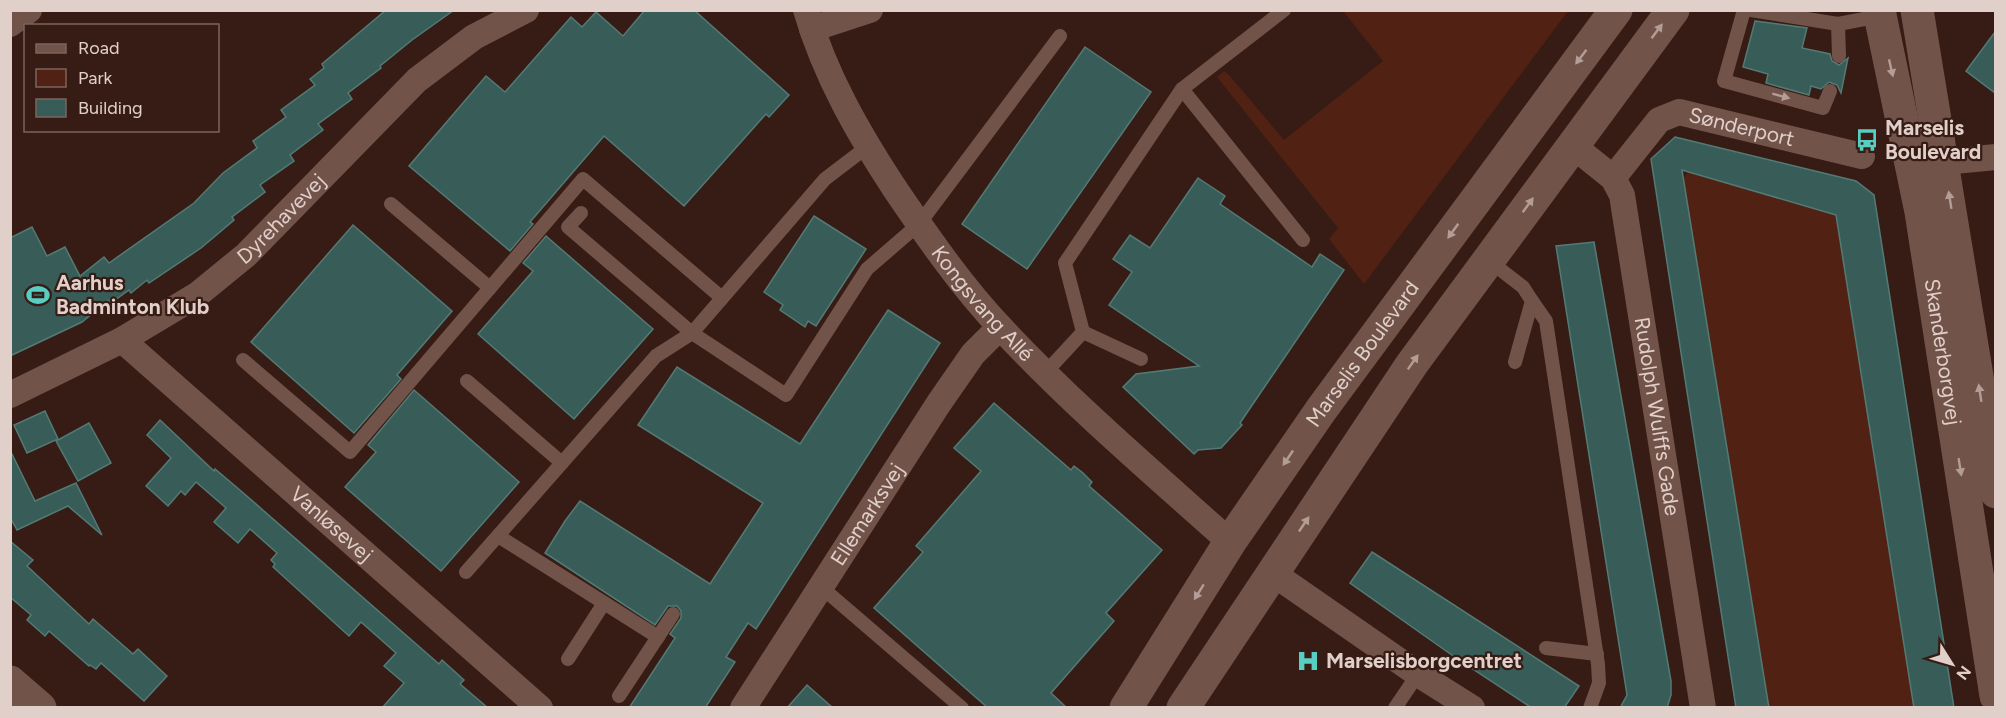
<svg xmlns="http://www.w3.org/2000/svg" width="2006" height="718" font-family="Figtree,sans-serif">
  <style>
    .green { fill: #512113 }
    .building { fill: #385d58; stroke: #547a75; stroke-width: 1.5 }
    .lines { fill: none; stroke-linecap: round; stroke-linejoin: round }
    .lane { stroke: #71534a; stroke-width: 14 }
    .street { stroke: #71534a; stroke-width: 26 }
    .secondary { stroke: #71534a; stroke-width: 33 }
    .oneway { fill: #b49d96 }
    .labels { text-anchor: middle; stroke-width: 4.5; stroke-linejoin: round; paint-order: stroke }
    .street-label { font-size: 21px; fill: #e1cfc9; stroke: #361c14 }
    .poi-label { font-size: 21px; font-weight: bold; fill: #e1cfc9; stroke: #361c14; text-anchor: start }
  </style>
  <rect width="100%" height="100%" fill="#361c14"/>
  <g class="green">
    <path d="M1343 11H1568L1364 284 1329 239 1338 228 1217 77 1224 71 1229 75 1284 140 1383 61Z"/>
    <path d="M1688 172 1836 215 1914 707H1769L1683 179Z"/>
  </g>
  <g class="building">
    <path d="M386 10H454L412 40 380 66 381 68 348 93 352 99 318 124 323 130 290 155 294 161 260 185 265 192 232 217 234 220 201 248 149 283 147 280 131 293 129 290 111 303 109 300 82 322 10 356V238L32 227 47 256 65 247 80 276 104 257 109 263 194 203 223 173 257 148 253 141 286 117 281 110 315 85 310 79 324 68 322 64Z"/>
    <path d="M645 10H694L789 95 769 117 766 114 684 206 604 136 530 222 533 224 510 251 409 166 486 76 505 92 571 17 582 27 596 12 623 36Z"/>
    <path d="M1755 21 1807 28 1802 48 1830 54 1832 61 1839 65 1848 58 1841 93 1837 85 1829 82 1821 89 1811 86 1809 95 1766 83 1768 74 1743 67Z"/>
    <path d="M1995 32V93L1966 71Z"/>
    <path d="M1085 47 1151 92 1027 269 962 224Z"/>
    <path d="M1675 137 1856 181 1874 195 1954 708H1914L1836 215 1682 170 1769 708H1736L1651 159Z"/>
    <path d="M1198 178 1225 196 1220 204 1312 267 1320 254 1344 270 1240 423 1242 425 1221 448 1198 450 1194 454 1123 387 1136 374 1199 366 1109 305 1132 272 1113 259 1130 235 1150 248Z"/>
    <path d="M814 216 866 249 816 326 808 321 805 327 780 310 783 305 764 292Z"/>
    <path d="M353 225 452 311 397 375 401 379 354 433 251 342Z"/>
    <path d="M546 236 653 329 574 419 478 334 533 271 523 263Z"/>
    <path d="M1594 242 1671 681V695L1667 708H1620L1627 695 1556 246Z"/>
    <path d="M888 310 940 343 756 629 748 623 726 657 735 662 705 708H629L675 638 670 634 681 618V611L677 606H668L655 625 545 553 565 521 580 501 710 584 763 503 638 425 677 367 800 444Z"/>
    <path d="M414 390 519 482 441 571 345 487 376 452 368 445Z"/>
    <path d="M994 403 1071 470 1074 466 1083 473 1092 482 1089 486 1162 550 1106 613 1114 621 1051 693 1067 708H988L874 608 923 552 916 546 981 471 954 448Z"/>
    <path d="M45 411 58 439 27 453 14 425Z"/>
    <path d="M160 420 214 471 215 469 241 491 439 664 442 660 464 680 460 684 488 708H382L404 683 384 666 396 653 361 622 349 636 273 567 275 564 271 560 277 553 250 529 238 543 214 522 226 508 196 482 185 495 181 491 168 506 146 486 171 458 147 435Z"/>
    <path d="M89 423 111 463 78 481 56 441Z"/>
    <path d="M10 450 35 501 76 483 102 535 68 506 17 530 10 517Z"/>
    <path d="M10 541 33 560 27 566 89 624 93 619 133 654 138 649 167 676 144 701 101 663 96 669 90 665 89 666 49 631 45 636 27 620 31 615 10 597Z"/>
    <path d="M1372 552 1579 686 1564 708H1532L1456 658 1350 583Z"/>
    <path d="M807 685 833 708H787Z"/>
  </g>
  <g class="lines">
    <g class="lane">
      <path d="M1744 10 1724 81 1823 108 1830 91"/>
      <path d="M1751 10 1838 24 1880 16"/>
      <path d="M1838 24 1839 56"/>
      <path d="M1182 89 1303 240"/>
      <path d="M391 204 490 288"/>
      <path d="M581 213 568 227 692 333 786 395 867 269 919 224 1060 36"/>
      <path d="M1488 260 1523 287 1532 301 1515 362"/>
      <path d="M1532 301 1546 321 1598 664 1599 683 1590 708"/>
      <path d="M1083 332 1141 359"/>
      <path d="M243 360 350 452 583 179 722 298"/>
      <path d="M1045 373 1083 332 1065 263 1182 89 1284 10"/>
      <path d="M467 381 562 463"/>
      <path d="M498 536 658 637"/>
      <path d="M466 572 656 356 692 333 825 179 867 147"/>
      <path d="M820 586 962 708"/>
      <path d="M1546 648 1597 654"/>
      <path d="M568 659 604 603"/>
      <path d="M619 696 673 614"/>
      <path d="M1395 708 1418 674"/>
    </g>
    <g class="street">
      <path id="s1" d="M806 10C825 76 860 136 897 192 929 239 963 288 1002 329 1073 405 1153 473 1230 542"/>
      <path d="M10 24 29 10"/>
      <path d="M812 29 870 10"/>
      <path id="s2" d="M1572 145 1613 178 1622 195 1703 708"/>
      <path d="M1944 162 1996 157"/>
      <path id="s3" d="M1613 178 1659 120 1679 112 1862 156"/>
      <path id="s4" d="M122 340 540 708"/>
      <path id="s5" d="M10 395 122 340 197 295 246 255 417 80 474 37 526 10"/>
      <path d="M1271 572 1418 674 1472 708"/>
      <path id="s6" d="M743 708 939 403 973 354 1000 327"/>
    </g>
    <g class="secondary">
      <path id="s7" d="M1879 10 1921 212 1996 696"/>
      <path d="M1917 10 1996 492"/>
      <path d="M10 682 40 708"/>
      <path id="s8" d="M1126 708 1230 542 1321 410 1616 10"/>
      <path d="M1183 708 1412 364 1673 10"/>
    </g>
  </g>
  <defs><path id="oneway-solid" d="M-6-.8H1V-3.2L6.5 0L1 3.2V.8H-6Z" transform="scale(1.5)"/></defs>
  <g class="oneway">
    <use href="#oneway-solid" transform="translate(1657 31) rotate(-53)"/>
    <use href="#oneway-solid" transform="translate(1581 57) rotate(127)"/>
    <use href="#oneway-solid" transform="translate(1891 68) rotate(77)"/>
    <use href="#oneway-solid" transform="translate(1781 96) rotate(15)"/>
    <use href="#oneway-solid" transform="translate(1950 200) rotate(-99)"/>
    <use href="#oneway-solid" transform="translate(1528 205) rotate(-54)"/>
    <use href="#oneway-solid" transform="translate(1453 231) rotate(126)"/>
    <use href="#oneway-solid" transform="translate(1413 362) rotate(-55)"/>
    <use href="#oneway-solid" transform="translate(1980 393) rotate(-99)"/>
    <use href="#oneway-solid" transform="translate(1288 458) rotate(124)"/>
    <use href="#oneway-solid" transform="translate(1960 467) rotate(81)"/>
    <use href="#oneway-solid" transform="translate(1304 524) rotate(-56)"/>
    <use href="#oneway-solid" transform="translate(1199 592) rotate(122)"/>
  </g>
  <defs>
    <g id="bus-bare" transform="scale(1.8)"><path d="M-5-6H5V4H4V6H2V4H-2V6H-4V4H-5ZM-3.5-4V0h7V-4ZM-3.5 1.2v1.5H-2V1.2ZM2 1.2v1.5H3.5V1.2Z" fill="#57cec1" stroke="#361c14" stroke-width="2.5" paint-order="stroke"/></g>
    <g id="stadium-bare" transform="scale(1.8)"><path d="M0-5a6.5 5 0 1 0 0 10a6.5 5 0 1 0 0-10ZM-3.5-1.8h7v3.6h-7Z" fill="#57cec1" stroke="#361c14" stroke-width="2.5" paint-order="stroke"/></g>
    <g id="hospital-bare" transform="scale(1.8)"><path d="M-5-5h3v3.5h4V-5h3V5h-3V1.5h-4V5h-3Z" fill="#57cec1" stroke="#361c14" stroke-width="2.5" paint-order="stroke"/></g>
  </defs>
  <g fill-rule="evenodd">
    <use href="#bus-bare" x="1867" y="140"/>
    <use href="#stadium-bare" x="38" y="295"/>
    <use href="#hospital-bare" x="1308" y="661"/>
  </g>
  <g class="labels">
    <g class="street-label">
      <text dy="7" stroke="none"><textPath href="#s3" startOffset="160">Sønderport</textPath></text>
      <text dy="7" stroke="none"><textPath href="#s5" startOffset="326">Dyrehavevej</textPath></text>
      <text dy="7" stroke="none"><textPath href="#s1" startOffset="345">Kongsvang Allé</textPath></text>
      <text dy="7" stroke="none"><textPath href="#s7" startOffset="348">Skanderborgvej</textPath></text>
      <text dy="7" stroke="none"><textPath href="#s8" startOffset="426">Marselis Boulevard</textPath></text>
      <text dy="7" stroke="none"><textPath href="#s2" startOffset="296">Rudolph Wulffs Gade</textPath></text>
      <text dy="7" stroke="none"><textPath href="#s6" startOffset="230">Ellemarksvej</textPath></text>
      <text dy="7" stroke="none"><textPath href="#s4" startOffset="279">Vanløsevej</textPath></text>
    </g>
    <g class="poi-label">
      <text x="1885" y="135">Marselis<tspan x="1885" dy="24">Boulevard</tspan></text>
      <text x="56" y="290">Aarhus<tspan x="56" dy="24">Badminton Klub</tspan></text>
      <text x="1326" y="668">Marselisborgcentret</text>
    </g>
  </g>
  <rect width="2006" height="718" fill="none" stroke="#e1cfc9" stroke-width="24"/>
  <rect x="24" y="24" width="195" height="108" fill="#361c14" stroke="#7a645c" stroke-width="1.5"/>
  <rect x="36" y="44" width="30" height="9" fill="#71534a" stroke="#7a645c" stroke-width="1.5"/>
  <text x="78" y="54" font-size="18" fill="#e1cfc9">Road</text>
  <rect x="36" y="69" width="30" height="18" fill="#512113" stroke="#7a645c" stroke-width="1.5"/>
  <text x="78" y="84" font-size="18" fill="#e1cfc9">Park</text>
  <rect x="36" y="99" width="30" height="18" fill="#385d58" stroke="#7a645c" stroke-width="1.5"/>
  <text x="78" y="114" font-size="18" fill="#e1cfc9">Building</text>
  <g transform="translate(1952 664) rotate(127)" stroke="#361c14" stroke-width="4.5" paint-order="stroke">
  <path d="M0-4.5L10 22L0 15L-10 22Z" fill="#e1cfc9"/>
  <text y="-9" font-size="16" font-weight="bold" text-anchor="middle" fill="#e1cfc9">N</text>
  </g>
</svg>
